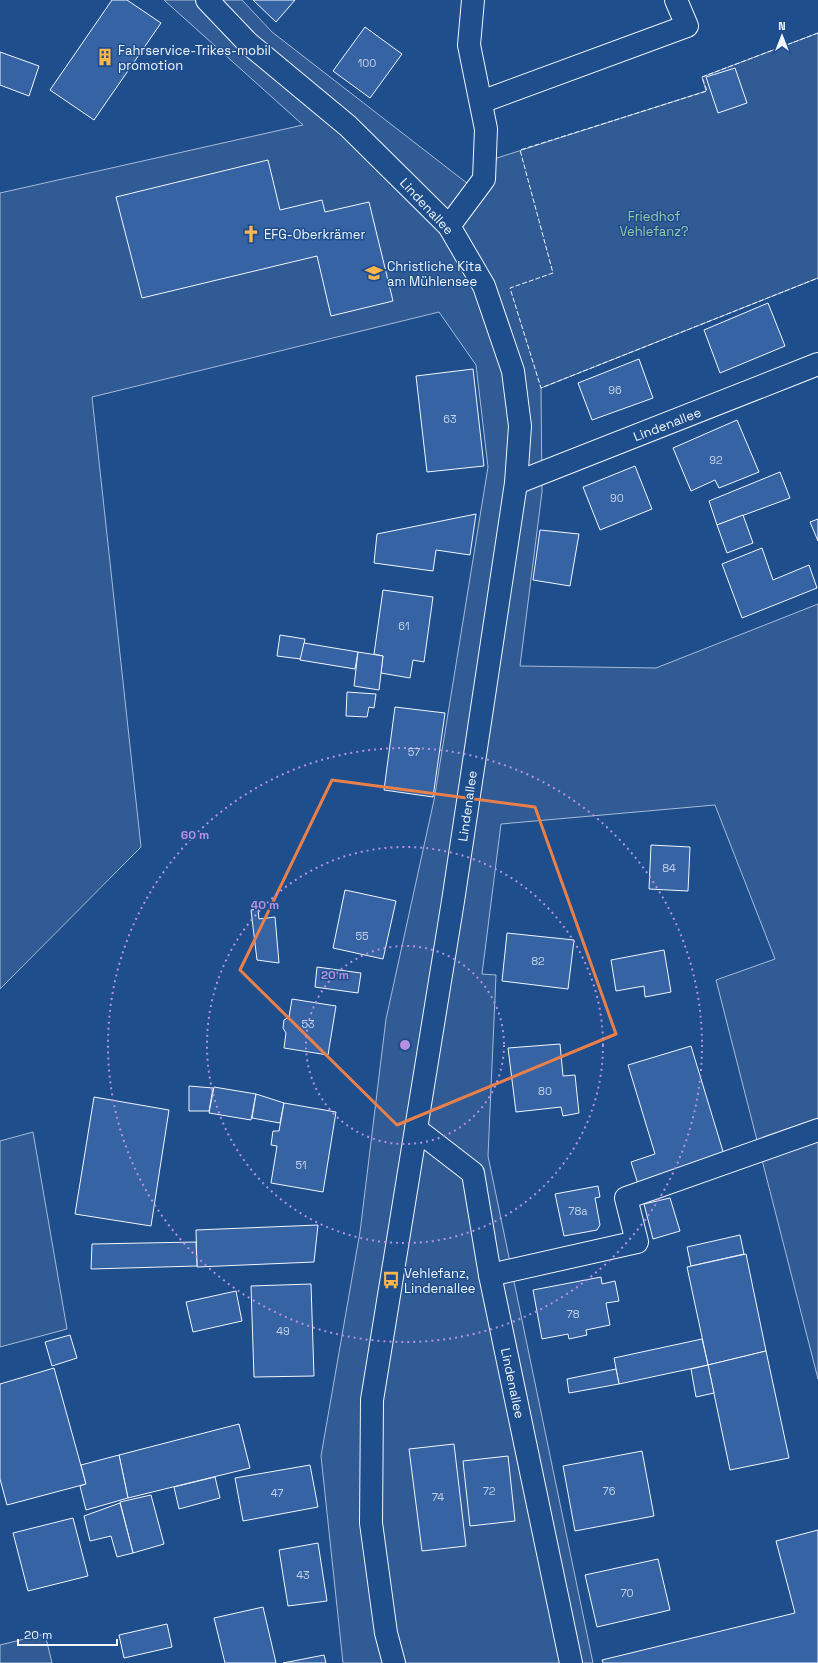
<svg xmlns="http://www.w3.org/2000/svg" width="818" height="1663" font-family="'Space Grotesk',sans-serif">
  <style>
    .built { fill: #305b95; stroke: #a8bbd7 }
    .building { fill: #3563a3; stroke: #f2f6ff }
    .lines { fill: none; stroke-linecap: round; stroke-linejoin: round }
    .minor-casing { stroke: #f2f6ff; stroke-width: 24 }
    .major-casing { stroke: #f2f6ff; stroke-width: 24 }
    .minor { stroke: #1f4e8c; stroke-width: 22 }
    .major { stroke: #1f4e8c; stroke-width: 22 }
    .fence { stroke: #f2f6ff; stroke-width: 1; stroke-dasharray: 5 2; stroke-linecap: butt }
    .marked { fill: none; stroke: #ea8049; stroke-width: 3; stroke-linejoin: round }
    .ring { fill: none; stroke: #b691df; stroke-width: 2; stroke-dasharray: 2 4 }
    .labels { text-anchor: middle; stroke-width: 3; stroke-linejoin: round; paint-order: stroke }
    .number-label { font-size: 11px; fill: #c3d1e8 }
    .poi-label { font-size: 13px; fill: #f2f6ff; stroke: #1f4e8c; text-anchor: start }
    .street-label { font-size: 13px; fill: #f2f6ff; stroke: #1f4e8c }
    .park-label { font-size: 13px; fill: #97c8a6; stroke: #1f4e8c }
    .centre { fill: #b691df; stroke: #1f4e8c; stroke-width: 2 }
    .ring-label { font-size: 12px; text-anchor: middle; font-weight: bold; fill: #b691df; stroke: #1f4e8c; stroke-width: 3; stroke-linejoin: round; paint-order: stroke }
  </style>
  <rect width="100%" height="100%" fill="#1f4e8c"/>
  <g class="built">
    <path d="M164 0H242L272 32 481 194 497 158 706 91 702 77 818 33V278L541 388 542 492 520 666 656 668 818 604V1379L716 980 775 959 715 805 501 824 482 974 496 975 488 1156 593 1663H343L321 1456 360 1232 386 1019 434 800 488 467 476 365 439 312 92 397 141 847 0 989V193L303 125Z"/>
    <path d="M33 1132 67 1329 0 1347V1141Z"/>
    <path d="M45 1634 52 1663H0V1645Z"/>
  </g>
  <g class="building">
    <path d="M112 0H127L161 23 94 120 50 90Z"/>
    <path d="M253 0H295L276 22Z"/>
    <path d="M365 27 402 54 370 98 333 71Z"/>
    <path d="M0 52 39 66 29 96 0 85Z"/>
    <path d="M735 68 747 103 718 113 706 77Z"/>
    <path d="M268 160 280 210 322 200 325 212 369 202 393 301 331 316 317 256 142 298 116 197Z"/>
    <path d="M768 303 785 346 720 373 704 330Z"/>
    <path d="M639 359 653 398 592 420 578 383Z"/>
    <path d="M473 369 484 466 427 472 416 376Z"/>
    <path d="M737 420 759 472 719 488 715 480 691 491 673 448Z"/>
    <path d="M635 466 652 509 600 530 583 487Z"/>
    <path d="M780 472 790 498 717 525 709 501Z"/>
    <path d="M476 514 470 555 436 550 433 571 374 563 377 534Z"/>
    <path d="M743 515 753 543 727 553 717 525Z"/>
    <path d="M818 519V541L810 522Z"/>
    <path d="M540 530 579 534 570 586 533 580Z"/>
    <path d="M762 548 773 580 809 565 817 588 742 618 722 564Z"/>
    <path d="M383 590 433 597 424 662 413 660 410 678 381 673 383 656 374 654Z"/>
    <path d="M280 635 305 639 301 659 277 656Z"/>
    <path d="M304 643 358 652 355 669 300 660Z"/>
    <path d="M358 652 383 656 379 690 354 686Z"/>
    <path d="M347 692 376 694 374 708 369 707 367 717 346 716Z"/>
    <path d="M395 707 445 713 433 797 384 790Z"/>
    <path d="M651 845 690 847 688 891 649 889Z"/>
    <path d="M345 890 396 901 383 959 333 948Z"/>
    <path d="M258 909 259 919 275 917 279 963 257 960 251 910Z"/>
    <path d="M507 933 574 940 568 989 502 981Z"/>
    <path d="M664 950 671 992 645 997 644 986 616 991 611 960Z"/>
    <path d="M317 967 361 973 358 993 315 987Z"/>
    <path d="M292 999 336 1006 328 1055 284 1048 286 1033 283 1028 284 1020 289 1017Z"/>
    <path d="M560 1044 563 1076 575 1075 579 1113 563 1116 561 1107 516 1112 508 1048Z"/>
    <path d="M691 1046 725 1158 638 1184 631 1162 655 1154 628 1065Z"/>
    <path d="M189 1086 213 1088 209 1111H189Z"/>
    <path d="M214 1087 256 1094 251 1120 209 1113Z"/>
    <path d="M256 1094 284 1103 280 1123 252 1118Z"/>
    <path d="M94 1097 169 1110 151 1226 75 1214Z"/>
    <path d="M284 1103 336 1112 323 1192 271 1183 277 1146 271 1145 273 1131H279Z"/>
    <path d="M598 1186 600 1197 595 1198 600 1225 597 1230 564 1236 555 1194Z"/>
    <path d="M670 1198 680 1231 653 1239 644 1204Z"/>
    <path d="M318 1225 314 1262 197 1267 196 1230Z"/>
    <path d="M740 1235 744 1254 691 1266 687 1247Z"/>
    <path d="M196 1242 197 1266 91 1269 92 1244Z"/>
    <path d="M746 1254 766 1351 708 1365 687 1267Z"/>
    <path d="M601 1277 602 1284 615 1281 619 1301 606 1303 610 1325 586 1330 587 1335 569 1339 568 1334 542 1339 533 1290Z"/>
    <path d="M311 1284 314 1376 254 1377 251 1286Z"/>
    <path d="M236 1291 242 1321 193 1332 186 1302Z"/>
    <path d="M70 1335 77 1358 52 1366 45 1342Z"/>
    <path d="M702 1339 708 1365 619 1384 614 1358Z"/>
    <path d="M766 1351 789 1458 730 1470 708 1365Z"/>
    <path d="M708 1365 714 1393 696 1397 691 1369Z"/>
    <path d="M54 1368 86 1484 7 1505 0 1479V1384Z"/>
    <path d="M616 1369 619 1384 569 1393 567 1379Z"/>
    <path d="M239 1424 250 1468 128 1498 119 1455Z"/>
    <path d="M454 1444 466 1546 422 1551 409 1449Z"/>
    <path d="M642 1451 654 1516 575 1531 563 1466Z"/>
    <path d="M119 1455 128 1498 86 1510 80 1486 86 1484 81 1465Z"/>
    <path d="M508 1456 515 1521 470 1526 463 1461Z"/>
    <path d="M310 1465 318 1507 243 1521 235 1478Z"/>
    <path d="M215 1477 220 1498 179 1509 174 1487Z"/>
    <path d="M151 1495 164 1544 133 1553 120 1502Z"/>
    <path d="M120 1503 133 1553 117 1557 111 1536 90 1541 84 1516Z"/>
    <path d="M73 1518 88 1576 28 1591 13 1533Z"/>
    <path d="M818 1530V1663H603L602 1660 795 1613 776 1541Z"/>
    <path d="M318 1543 327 1601 288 1606 279 1550Z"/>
    <path d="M658 1559 670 1610 597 1627 585 1575Z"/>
    <path d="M263 1607 276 1663H225L214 1618Z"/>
    <path d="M167 1624 172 1647 124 1658 119 1635Z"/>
    <path d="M324 1655 326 1663H283Z"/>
  </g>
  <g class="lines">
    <g class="minor-casing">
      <g id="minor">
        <path d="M481 102 687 26 676 0"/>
        <path d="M449 226 484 179 486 129 469 45 473 0"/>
        <path d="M516 483 818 364"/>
        <path d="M416 1129 473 1173 490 1275 571 1663"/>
        <path d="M490 1275 637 1242 626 1198 818 1130"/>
      </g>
    </g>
    <g class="major-casing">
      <path id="major" d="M207 0 248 43 348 126 449 226 484 286 513 371 520 426 516 483 453 901 372 1400 371 1523 386 1633 394 1663"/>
    </g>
    <use href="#minor" class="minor"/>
    <use href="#major" class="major"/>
    <path class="fence" d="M818 33 702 77 707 91 520 150 553 273 510 288 541 388 818 278"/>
  </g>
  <path class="marked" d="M332 780 535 807 616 1034 397 1125 240 970Z"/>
  <g class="ring">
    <circle cx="405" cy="1045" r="99"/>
    <circle cx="405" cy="1045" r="198"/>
    <circle cx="405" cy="1045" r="297"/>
  </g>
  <defs>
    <g id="building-bare" transform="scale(1.38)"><path d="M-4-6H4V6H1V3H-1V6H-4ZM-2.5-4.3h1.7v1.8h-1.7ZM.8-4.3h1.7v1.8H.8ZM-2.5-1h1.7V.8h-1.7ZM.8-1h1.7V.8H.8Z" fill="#ffb74d" stroke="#1f4e8c" stroke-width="2.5" paint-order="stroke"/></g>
    <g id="church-bare" transform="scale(1.38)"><path d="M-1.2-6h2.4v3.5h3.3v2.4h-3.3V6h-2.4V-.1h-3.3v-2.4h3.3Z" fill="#ffb74d" stroke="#1f4e8c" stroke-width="2.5" paint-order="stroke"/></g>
    <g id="school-bare" transform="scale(1.38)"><path d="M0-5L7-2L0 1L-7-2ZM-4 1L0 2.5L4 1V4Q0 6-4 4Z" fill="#ffb74d" stroke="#1f4e8c" stroke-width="2.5" paint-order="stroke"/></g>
    <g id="bus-bare" transform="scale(1.38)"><path d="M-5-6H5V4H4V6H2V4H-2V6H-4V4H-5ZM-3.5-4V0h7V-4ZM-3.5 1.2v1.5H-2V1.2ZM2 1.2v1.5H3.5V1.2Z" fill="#ffb74d" stroke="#1f4e8c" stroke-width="2.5" paint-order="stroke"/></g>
  </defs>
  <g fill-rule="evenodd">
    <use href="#building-bare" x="105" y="57"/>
    <use href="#church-bare" x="251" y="234"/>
    <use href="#school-bare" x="374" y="273"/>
    <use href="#bus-bare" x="391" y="1280"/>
  </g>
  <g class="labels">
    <g class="number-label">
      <text x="367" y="67">100</text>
      <text x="615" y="394">96</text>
      <text x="450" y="423">63</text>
      <text x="716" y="464">92</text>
      <text x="617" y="502">90</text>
      <text x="404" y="630">61</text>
      <text x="414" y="756">57</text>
      <text x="669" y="872">84</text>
      <text x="362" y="940">55</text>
      <text x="538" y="965">82</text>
      <text x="308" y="1028">53</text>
      <text x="545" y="1095">80</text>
      <text x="301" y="1169">51</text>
      <text x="578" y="1215">78a</text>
      <text x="573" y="1318">78</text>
      <text x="283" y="1335">49</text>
      <text x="489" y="1495">72</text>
      <text x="609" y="1495">76</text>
      <text x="277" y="1497">47</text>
      <text x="438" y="1501">74</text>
      <text x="303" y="1579">43</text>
      <text x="627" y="1597">70</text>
    </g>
    <g class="poi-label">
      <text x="118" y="55">Fahrservice-Trikes-mobil<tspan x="118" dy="15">promotion</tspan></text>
      <text x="264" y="239">EFG-Oberkrämer</text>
      <text x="387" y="271">Christliche Kita<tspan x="387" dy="15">am Mühlensee</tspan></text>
      <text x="404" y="1278">Vehlefanz,<tspan x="404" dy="15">Lindenallee</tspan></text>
    </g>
    <g class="street-label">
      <text transform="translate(427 206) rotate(47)" y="5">Lindenallee</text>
      <text transform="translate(667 424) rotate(-21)" y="5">Lindenallee</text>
      <text transform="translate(467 806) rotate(-82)" y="5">Lindenallee</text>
      <text transform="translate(513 1383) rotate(78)" y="5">Lindenallee</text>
    </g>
    <g class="park-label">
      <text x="654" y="221">Friedhof<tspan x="654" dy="15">Vehlefanz?</tspan></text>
    </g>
  </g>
  <circle cx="405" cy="1045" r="6" class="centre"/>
  <g class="ring-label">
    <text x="195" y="839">60 m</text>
    <text x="265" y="909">40 m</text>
    <text x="335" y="979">20 m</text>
  </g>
  <g transform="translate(782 36)" stroke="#1f4e8c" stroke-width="3" paint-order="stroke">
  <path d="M0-3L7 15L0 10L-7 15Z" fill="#f2f6ff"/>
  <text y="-6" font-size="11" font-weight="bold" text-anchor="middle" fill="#f2f6ff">N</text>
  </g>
  <path d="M18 1639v6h99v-6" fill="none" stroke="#f2f6ff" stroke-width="2"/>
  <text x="24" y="1639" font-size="12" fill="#f2f6ff" stroke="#1f4e8c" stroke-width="3" paint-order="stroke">20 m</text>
</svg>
